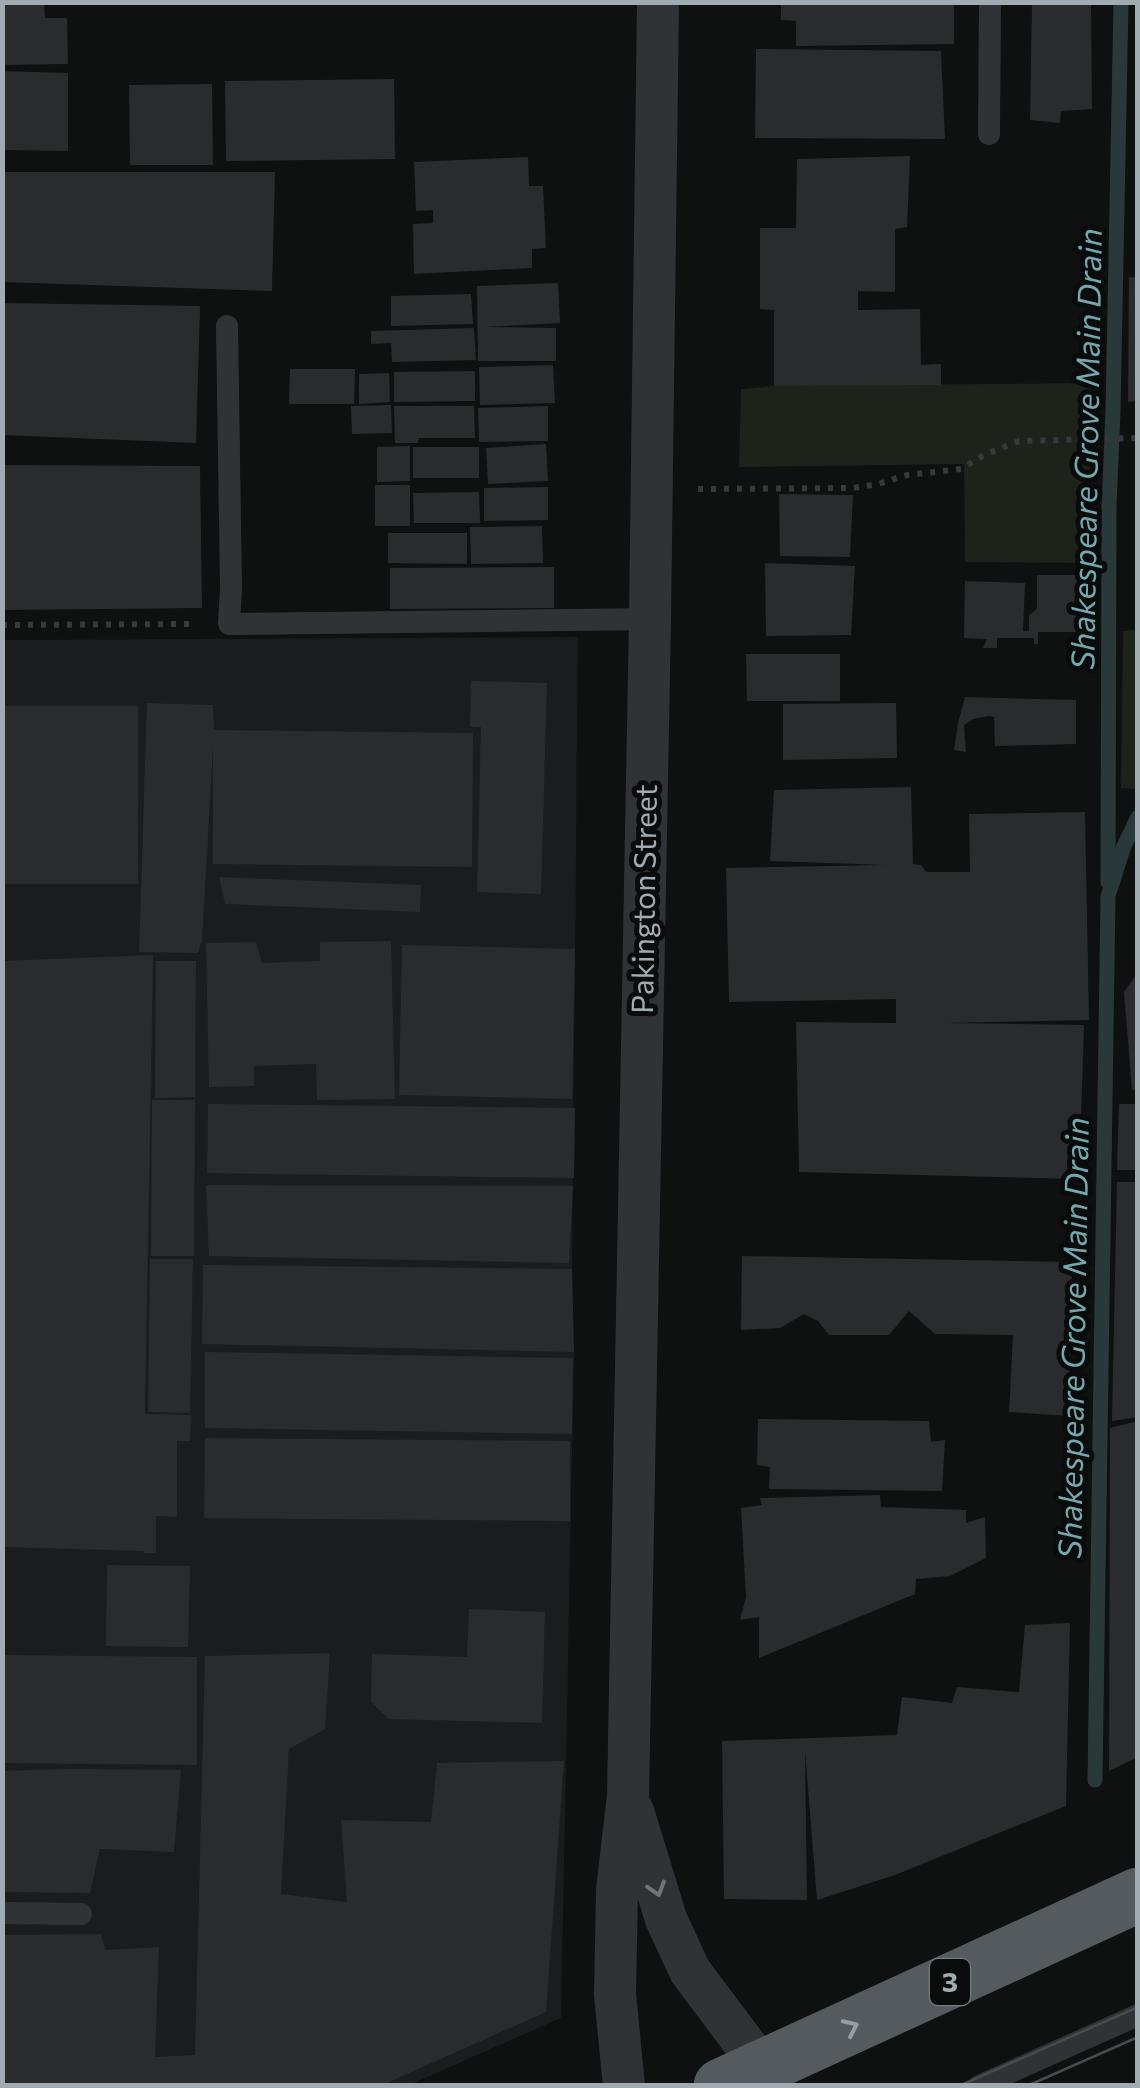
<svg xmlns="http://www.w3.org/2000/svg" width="1140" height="2088" font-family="Commissioner,sans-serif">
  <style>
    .built { fill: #1b1c1d }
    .green { fill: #1d231b }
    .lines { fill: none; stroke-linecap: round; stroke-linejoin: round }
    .stream { stroke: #293839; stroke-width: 15 }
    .building { fill: #2a2b2d }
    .path { stroke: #363a3c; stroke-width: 6; stroke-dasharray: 5 8; stroke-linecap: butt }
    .service { stroke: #303335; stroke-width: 22 }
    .minor { stroke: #303335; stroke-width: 42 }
    .trunk { stroke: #545a5d; stroke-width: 55 }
    .tram { stroke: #474b4e; stroke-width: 2.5 }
    .oneway { stroke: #6e767a }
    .oneway2 { stroke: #95a0a5 }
    .labels { text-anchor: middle; stroke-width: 10; stroke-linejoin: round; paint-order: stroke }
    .shield { fill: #0a0b0b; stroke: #737c80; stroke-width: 2.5 }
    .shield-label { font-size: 28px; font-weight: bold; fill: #a0acb2 }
    .street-label { font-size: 30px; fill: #a0acb2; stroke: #0a0b0b }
    .water-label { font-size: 32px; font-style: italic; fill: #75a8ae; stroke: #0a0b0b }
  </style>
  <rect width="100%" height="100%" fill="#0f1010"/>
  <path class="built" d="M578 637 572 1269 574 1352 561 2018 409 2085H3L2 640Z"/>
  <g class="green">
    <path d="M1097 383 1090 563 965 562 964 464 739 467 741 389 774 386Z"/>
    <path d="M1137 630 1138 784 1134 789 1121 788 1123 631Z"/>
  </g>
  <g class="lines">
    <g class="stream">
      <path d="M1108 882 1109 507 1113 411 1121 2"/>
      <path d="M1095 1780 1108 896 1124 846 1138 817"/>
    </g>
  </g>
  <g class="building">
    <path d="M2 2H44L45 18H67L68 64 2 65Z"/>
    <path d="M785 2H954V44L796 46V21L781 20V4Z"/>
    <path d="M1032 2H1091L1092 109 1061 111 1060 123 1030 120Z"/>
    <path d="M756 49 941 51 945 139 755 138Z"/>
    <path d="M2 71 68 73V151L2 150Z"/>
    <path d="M394 79 395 159 226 161 225 81Z"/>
    <path d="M212 84 213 165H130L129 85Z"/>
    <path d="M910 156 907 227 895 229V292L858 291V310L920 309 921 365 941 364V385L774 386V310L760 309V228H796L797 159Z"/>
    <path d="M528 157 529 186H543L546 248 532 249V268L414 274 413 224 433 223V210L416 211 414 162Z"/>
    <path d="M2 172H275L272 291 2 282Z"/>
    <path d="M1129 277H1138V401L1128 402Z"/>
    <path d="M558 283 560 323 484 327 556 328V361H478L477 286Z"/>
    <path d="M471 294 473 324 391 326V296Z"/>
    <path d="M2 303 200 306 196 443 2 435Z"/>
    <path d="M474 328 476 360 392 362 391 343 371 344V331Z"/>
    <path d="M553 365 555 403 480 405 479 367Z"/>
    <path d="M290 369H355L354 404H289Z"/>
    <path d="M475 371V401L394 402V372Z"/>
    <path d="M389 373 390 402 359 404V374Z"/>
    <path d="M391 405 392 433 352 434 351 406Z"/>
    <path d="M394 406H474L475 438H419L418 443H395Z"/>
    <path d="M548 406V441L479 442 478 408Z"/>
    <path d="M546 444 548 481 488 484 486 448Z"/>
    <path d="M410 446V481L377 482V447Z"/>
    <rect x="413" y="447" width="66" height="31"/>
    <path d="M2 465 200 466 202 608 2 610Z"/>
    <rect x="375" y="485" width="35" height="41"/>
    <path d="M548 487V520L484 521V488Z"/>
    <path d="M479 492 480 523H414L413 493Z"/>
    <path d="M779 494 853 495 850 557 780 556Z"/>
    <path d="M542 526 543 563 471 564 470 527Z"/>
    <path d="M388 533H467V564L388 563Z"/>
    <path d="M765 563 855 566 851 635 766 636Z"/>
    <path d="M554 567V608L390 609V568Z"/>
    <path d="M1037 575H1078V632H1038V644H1034V638H997V648H983L987 639 964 638 965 581 1025 583 1023 631H1029V615L1037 609Z"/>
    <path d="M746 654H840V701H747Z"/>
    <path d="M471 681 547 683 541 894 477 892 481 727H470Z"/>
    <path d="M965 697 1076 700V744L995 746 994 717 989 716 973 719 964 725 966 752 954 750 958 723Z"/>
    <path d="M147 703 213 705 214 730 473 733 472 867 213 864V747L202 940 198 953 139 952Z"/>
    <path d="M896 703 897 758 783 760V704Z"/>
    <rect x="2" y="706" width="136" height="178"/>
    <path d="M911 787 913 864 921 865 926 872H970L969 814 1085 812 1089 1020 943 1023 1084 1025 1079 1179 799 1172 796 1022 896 1023V999L729 1002 726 868 885 865 770 861 774 790Z"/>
    <path d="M219 877 421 885 420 912 225 904Z"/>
    <path d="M391 941 395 1099 317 1100 316 1064 254 1066V1086L209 1087 206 943 256 942 262 963 320 961V942Z"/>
    <path d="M402 945 575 949 572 1099 399 1095Z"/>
    <path d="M153 955 145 1414 191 1415 190 1441H177V1517L156 1516V1553H144V1551L2 1547V961Z"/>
    <path d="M156 961H196L195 1097 155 1098Z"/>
    <path d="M1138 972V1090H1132L1124 992Z"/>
    <path d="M152 1100H195L194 1256H151Z"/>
    <path d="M208 1104 575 1108 574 1178 207 1173Z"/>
    <path d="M1119 1104H1138V1170H1117Z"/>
    <path d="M1117 1182H1138V1417L1112 1421Z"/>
    <path d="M206 1185 573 1186 569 1263 209 1256Z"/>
    <path d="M742 1256 1072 1262 1069 1416 1009 1412 1013 1335 935 1334 909 1311 889 1335H829L818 1321 804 1314 780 1328 741 1330Z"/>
    <path d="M150 1259H193L190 1413 148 1412Z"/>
    <path d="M203 1265 572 1269 574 1352 202 1344Z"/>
    <path d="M205 1352 573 1358 572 1434 205 1428Z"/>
    <path d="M758 1419 929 1421 931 1442 945 1440 942 1491 769 1489 770 1467 757 1465Z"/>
    <path d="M1138 1421V1757L1109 1771 1110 1428Z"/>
    <path d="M205 1438 570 1441V1521L204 1518Z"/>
    <path d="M880 1495 881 1507 966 1510V1523L985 1517 986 1558 950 1576 916 1579 915 1594 759 1658V1617L740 1620 746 1597 741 1508 762 1505 760 1498Z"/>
    <path d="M107 1565 190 1566 188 1647 106 1646Z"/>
    <path d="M469 1609 545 1612 542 1723 389 1719 371 1702 372 1654 467 1657Z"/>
    <path d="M1070 1623 1066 1806 895 1875 817 1900 805 1751 807 1900 724 1899 722 1741 897 1735 902 1697 952 1703 957 1687 1019 1692 1025 1625Z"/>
    <path d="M330 1653 325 1729 289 1749 281 1894 347 1902 341 1820 431 1822 437 1763 564 1761 546 2012 380 2086H2V1935L101 1934 105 1950 159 1947 155 2057 195 2055 205 1656Z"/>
    <path d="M2 1655 197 1657V1765L2 1763Z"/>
    <path d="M68 1769 181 1770 174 1852 100 1849 90 1893 2 1892V1771Z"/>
  </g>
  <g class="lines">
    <g class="path">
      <path d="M698 489 852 488 878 484 907 475 961 469 984 455 1019 441 1138 438"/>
      <path d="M2 625 191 624"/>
    </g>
    <g class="service">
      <path d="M989 134 990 2"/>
      <path d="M227 326 231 588 229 624 650 619"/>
      <path d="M2 1913 81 1914"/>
      <path d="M979 2086 1138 2015"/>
    </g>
    <g class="minor">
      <path d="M633 1811 666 1919 690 1971 762 2067"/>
      <path d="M624 2086 615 1994 617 1890 628 1796 650 619 658 2"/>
    </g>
    <path class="trunk" d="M721 2086 1138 1895"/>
    <g class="tram">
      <path d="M959 2086 1138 2007"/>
      <path d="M1027 2086 1138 2037"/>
    </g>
  </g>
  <defs><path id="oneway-chevron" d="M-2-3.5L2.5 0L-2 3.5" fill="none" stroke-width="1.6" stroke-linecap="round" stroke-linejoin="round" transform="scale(2.5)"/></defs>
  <use class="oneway" href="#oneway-chevron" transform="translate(657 1889) rotate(73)"/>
  <use class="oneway2" href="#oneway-chevron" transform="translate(851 2027) rotate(-25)"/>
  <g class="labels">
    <rect class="shield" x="930" y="1959" width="40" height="46" rx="8"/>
    <g class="shield-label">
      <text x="950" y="1992">3</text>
    </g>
    <g class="street-label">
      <text transform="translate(645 899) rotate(-89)" y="10">Pakington Street</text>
    </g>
    <g class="water-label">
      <text transform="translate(1087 449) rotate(-89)" y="11">Shakespeare Grove Main Drain</text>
      <text transform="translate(1074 1338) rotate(-89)" y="11">Shakespeare Grove Main Drain</text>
    </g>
  </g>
  <rect width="1140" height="2088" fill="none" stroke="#a0acb2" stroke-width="10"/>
</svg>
